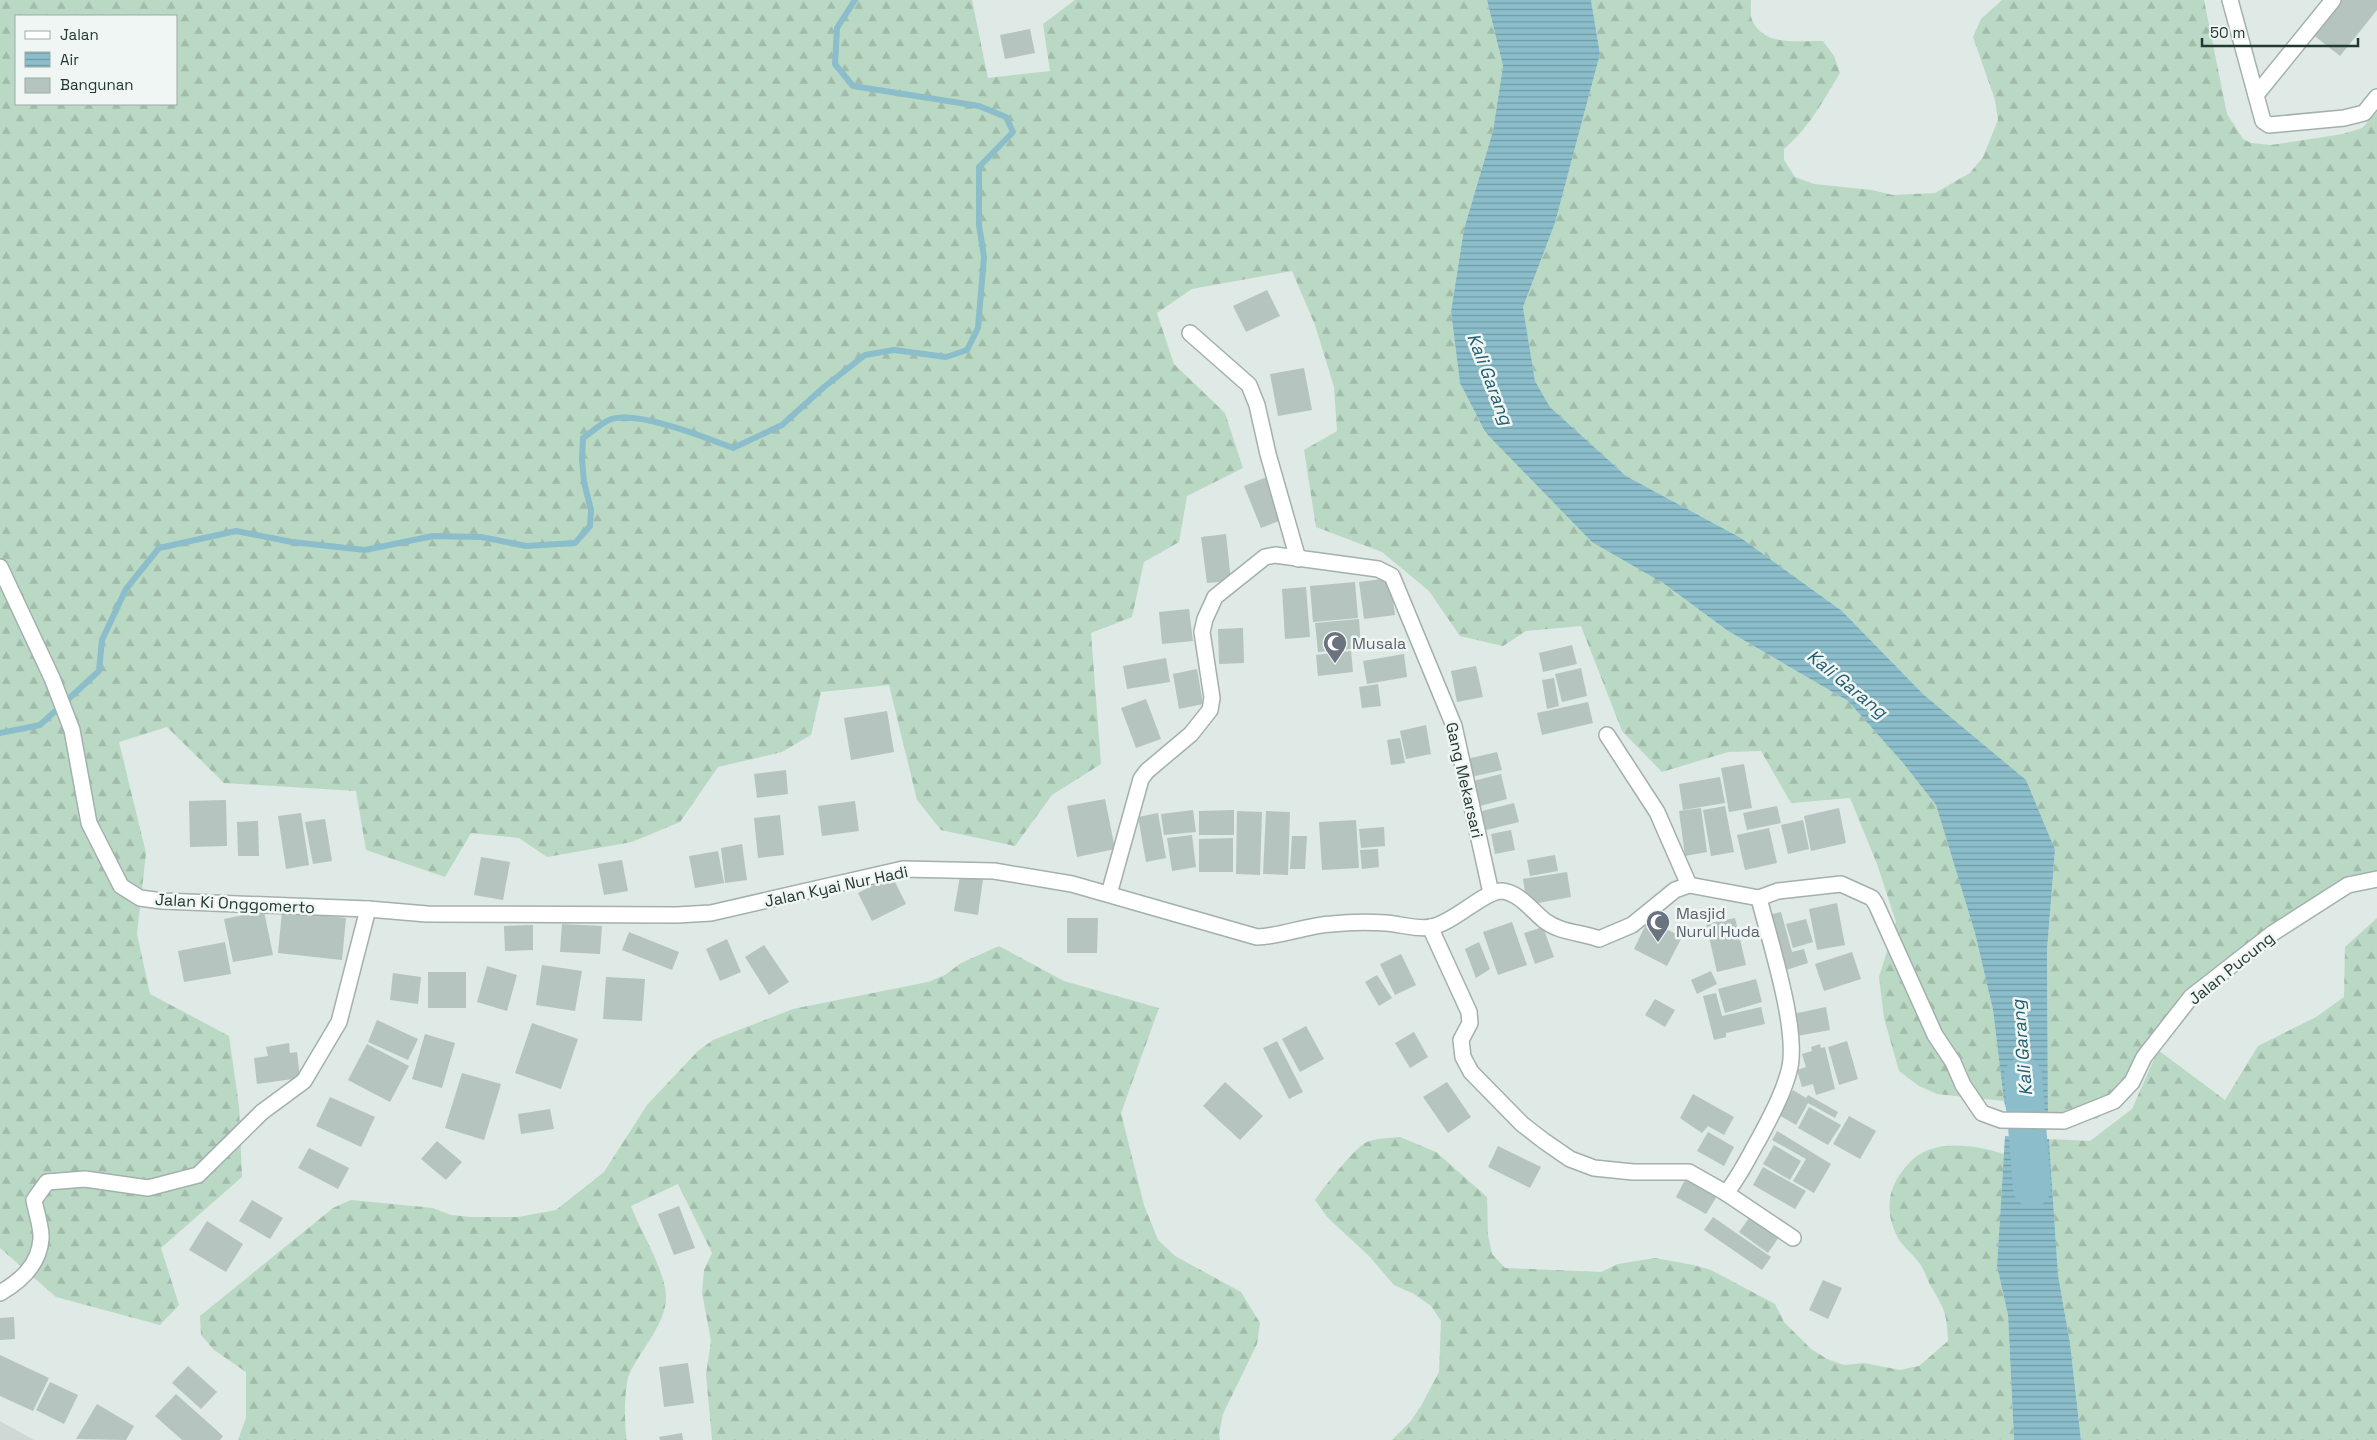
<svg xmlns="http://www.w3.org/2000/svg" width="2377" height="1440" font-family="'Space Grotesk',sans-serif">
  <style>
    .built { fill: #ced9d5 }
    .forest { fill: url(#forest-firs); fill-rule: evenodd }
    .water { fill: url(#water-rules) }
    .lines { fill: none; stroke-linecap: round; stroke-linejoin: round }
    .stream { stroke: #8bbdcb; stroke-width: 6 }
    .river { stroke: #8bbdcb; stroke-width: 38 }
    .building { fill: #b5c4bf }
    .street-casing { stroke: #a3b0ad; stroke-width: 18 }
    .street { stroke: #fff; stroke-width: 15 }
    .labels { text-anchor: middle; stroke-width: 5; stroke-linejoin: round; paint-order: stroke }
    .worship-label { font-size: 16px; fill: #5b616d; stroke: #f0f6f3; text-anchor: start }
    .street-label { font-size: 16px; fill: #223834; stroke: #f0f6f3 }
    .water-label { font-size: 18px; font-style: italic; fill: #215d6f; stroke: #f0f6f3 }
  </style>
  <defs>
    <pattern id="forest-firs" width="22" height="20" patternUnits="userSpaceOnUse" patternTransform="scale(1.25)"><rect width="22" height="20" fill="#bad9c4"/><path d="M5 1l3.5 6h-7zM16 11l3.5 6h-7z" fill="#a0bba9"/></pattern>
    <pattern id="water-rules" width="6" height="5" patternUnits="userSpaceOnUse" patternTransform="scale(1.25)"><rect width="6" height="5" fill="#8bbdcb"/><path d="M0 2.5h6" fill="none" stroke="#719ba6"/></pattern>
  </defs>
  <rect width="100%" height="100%" fill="#dfe9e6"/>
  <path class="built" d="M0 1421 34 1440H0Z"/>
  <g class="forest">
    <path d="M0 0H972L988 78 1050 71 1043 24 1075 0H1487L1503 66 1493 131 1464 229 1451 312 1460 383 1485 433 1663 583 1728 631 1848 701 1903 763 1936 805 1975 933 1993 1010 2004 1101 1937 1094 1919 1086 1899 1071 1884 1018 1879 977 1896 922 1877 864 1850 798 1791 803 1761 751 1728 752 1662 772 1622 731 1581 626 1526 631 1503 646 1460 636 1429 591 1382 552 1316 527 1304 450 1337 431 1334 387 1315 325 1292 271 1192 289 1157 313 1174 364 1225 413 1243 468 1187 496 1179 542 1144 562 1132 617 1091 633 1101 764 1052 795 1015 846 941 830 917 800 889 685 821 692 811 735 782 752 718 767 680 822 632 842 547 857 519 838 471 833 445 877 366 850 356 791 224 783 167 727 119 742 146 853 137 934 150 994 229 1036 239 1106 242 1177 161 1248 179 1305 160 1325 56 1297 0 1248ZM16 16H176V104H16Z"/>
    <path d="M1591 0H1751C1751 6 1750 15 1752 20 1765 48 1799 40 1823 41L1834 56 1840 73C1823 101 1809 128 1784 149V160L1795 177 1814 184 1872 190 1893 195 1935 193 1970 173 1983 157 1998 120 1995 100 1973 37 1981 19 2002 0H2204L2227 114 2243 139 2251 143 2271 145 2343 134 2362 128 2377 112V871L2348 876 2274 926 2174 1010 2146 1040 2135 1060 2117 1103 2097 1119 2048 1116 2047 950 2055 850 1924 695 1842 611 1741 538 1626 476 1550 407 1535 381 1523 307 1555 223 1600 54Z"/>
    <path d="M2377 918V1440H2081L2070 1343 2058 1275 2049 1139 2090 1141 2132 1109 2158 1050 2225 1100 2258 1046 2316 1017 2344 997 2345 947Z"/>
    <path d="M999 946 1064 981 1159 1008 1121 1113 1144 1205 1158 1240 1175 1256 1241 1292 1260 1323 1257 1344 1223 1414 1219 1434 1220 1440H712L706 1374 711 1341 702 1293 704 1270 712 1253 678 1184 631 1206C641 1232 664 1268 666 1295 667 1324 640 1350 629 1375 624 1388 624 1426 627 1440H238L246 1418V1372L214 1350 201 1335 200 1316 333 1208 351 1200 433 1208 451 1215 471 1217H518L556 1210 604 1172 647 1105 698 1051 713 1040 793 1009 928 982 945 975 961 963Z"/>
    <path d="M1400 1137 1436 1152 1487 1197 1488 1235 1492 1254 1505 1268 1601 1272 1618 1264 1655 1258 1693 1265 1711 1270 1775 1304 1784 1322 1811 1349 1827 1359 1844 1365 1864 1363 1900 1370 1919 1366 1948 1341C1947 1315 1945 1310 1932 1288 1928 1282 1926 1274 1922 1267 1916 1257 1904 1248 1898 1238 1883 1209 1888 1185 1910 1162 1934 1138 1974 1145 2004 1154L1997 1266 2008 1315 2014 1440H1392L1410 1422 1421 1406 1439 1372 1441 1321 1431 1306 1414 1294 1394 1285 1369 1256 1327 1217 1315 1200C1324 1187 1353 1150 1365 1143 1375 1138 1389 1138 1400 1137Z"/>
  </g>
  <g class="water">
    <path d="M1487 0H1591L1600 54 1555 223 1523 307 1535 381 1550 407 1626 476 1741 538 1842 611 1924 695 2026 780 2055 850 2047 950 2048 1116H2008L2004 1101 1993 1010 1975 933 1936 805 1903 763 1848 701 1728 631 1663 583 1592 542 1485 432 1460 383 1451 312 1464 229 1493 131 1503 66Z"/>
    <path d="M2005 1136 2049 1139 2058 1275 2070 1343 2081 1440H2014L2008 1315 1997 1266Z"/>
  </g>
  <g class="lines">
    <path class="stream" d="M0 733 40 725 99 671 102 640 126 589 159 548 236 531 292 542 365 550 433 536 481 537 526 546 575 543 590 526 591 510 584 482 582 459 583 438C592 432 600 424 609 420 635 409 707 438 733 448L782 425 824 387 865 355 894 350 946 357 967 350 978 328 984 257 979 225V167L1013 132 1006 117 979 106 853 86 835 64 837 28 855 0"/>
    <path class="river" d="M2023 1076 2032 1188"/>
  </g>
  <g class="building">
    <path d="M2339 0H2377V10L2340 56 2312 34Z"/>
    <path d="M1030 29 1035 53 1005 59 1000 35Z"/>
    <path d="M1267 290 1280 316 1246 332 1233 306Z"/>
    <path d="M1304 368 1312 410 1278 416 1270 374Z"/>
    <path d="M1267 477 1284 519 1261 528 1244 486Z"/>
    <path d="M1226 534 1231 581 1207 583 1201 537Z"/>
    <path d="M1390 578 1395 615 1364 619 1359 582Z"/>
    <path d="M1355 582 1358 618 1313 622 1310 586Z"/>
    <path d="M1306 587 1310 637 1285 639 1282 589Z"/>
    <path d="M1189 609 1193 641 1162 644 1159 612Z"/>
    <path d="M1359 619 1361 648 1318 652 1315 623Z"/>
    <path d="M1243 628 1244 663 1219 664 1218 629Z"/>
    <path d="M1572 645 1577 664 1543 672 1539 653Z"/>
    <path d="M1351 651 1353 672 1318 676 1316 655Z"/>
    <path d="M1404 654 1407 677 1367 684 1363 661Z"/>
    <path d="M1166 658 1170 682 1127 689 1123 666Z"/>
    <path d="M1476 666 1483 697 1457 702 1451 671Z"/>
    <path d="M1581 668 1587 696 1562 702 1555 674Z"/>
    <path d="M1197 669 1203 704 1179 709 1173 674Z"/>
    <path d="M1554 678 1559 706 1547 709 1542 680Z"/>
    <path d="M1378 684 1381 706 1362 708 1359 687Z"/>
    <path d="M1146 699 1161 739 1136 748 1121 708Z"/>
    <path d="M1588 702 1593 723 1542 735 1537 713Z"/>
    <path d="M887 711 894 752 851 760 844 718Z"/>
    <path d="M1426 725 1431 754 1406 759 1400 731Z"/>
    <path d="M1400 738 1405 763 1391 765 1387 740Z"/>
    <path d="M1497 752 1502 770 1471 777 1467 759Z"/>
    <path d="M1744 764 1752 808 1729 812 1721 768Z"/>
    <path d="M786 770 788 794 757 798 754 774Z"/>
    <path d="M1501 774 1507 799 1476 807 1469 782Z"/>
    <path d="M1720 777 1725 803 1683 810 1679 784Z"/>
    <path d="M1105 799 1115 849 1077 857 1067 806Z"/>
    <path d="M226 800 227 846 190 847 189 801Z"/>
    <path d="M855 801 859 831 822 836 818 806Z"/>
    <path d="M1514 803 1519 822 1482 831 1478 812Z"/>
    <path d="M1725 806 1734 852 1711 856 1703 810Z"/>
    <path d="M1777 806 1781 823 1747 830 1743 813Z"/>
    <path d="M1701 808 1707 852 1685 856 1679 811Z"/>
    <path d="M1839 808 1846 843 1811 851 1804 816Z"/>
    <path d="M1193 810 1196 832 1164 835 1161 814Z"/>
    <path d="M1234 810V835H1199V811Z"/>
    <path d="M1237 811 1262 812 1260 875 1236 874Z"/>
    <path d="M1266 811 1290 812 1288 875 1263 874Z"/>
    <path d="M301 813 309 865 286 869 278 816Z"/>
    <path d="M1158 813 1166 858 1146 862 1138 817Z"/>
    <path d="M780 815 784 855 758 858 754 818Z"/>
    <path d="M325 819 332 861 313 864 305 822Z"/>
    <path d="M1356 820 1359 868 1322 870 1319 822Z"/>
    <path d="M1803 820 1809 849 1788 854 1781 825Z"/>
    <path d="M258 821 259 856H238L237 822Z"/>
    <path d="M1384 827 1385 846 1361 848 1359 829Z"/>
    <path d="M1769 828 1777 863 1745 870 1737 835Z"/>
    <path d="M1511 830 1515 850 1495 854 1491 834Z"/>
    <path d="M1192 835 1196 867 1172 871 1167 838Z"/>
    <path d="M1292 836H1307L1305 869H1290Z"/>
    <path d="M1233 838V872H1199V839Z"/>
    <path d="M742 844 747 880 725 883 721 848Z"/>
    <path d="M1378 849 1379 867 1362 869 1360 850Z"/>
    <path d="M718 851 724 883 695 888 689 856Z"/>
    <path d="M1555 855 1558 871 1530 876 1527 860Z"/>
    <path d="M481 857 510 862 503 900 474 895Z"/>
    <path d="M622 860 628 891 604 895 598 864Z"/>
    <path d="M1567 872 1571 897 1527 905 1523 879Z"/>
    <path d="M892 876 906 904 872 921 858 893Z"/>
    <path d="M960 876 983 879 978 915 954 911Z"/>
    <path d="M1837 903 1845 945 1817 950 1809 909Z"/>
    <path d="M264 911 273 955 233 962 224 919Z"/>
    <path d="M282 911 346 918 342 960 278 953Z"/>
    <path d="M1781 912 1792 952 1804 949 1808 963 1783 971 1765 916Z"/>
    <path d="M1067 918H1098L1097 953H1067Z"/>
    <path d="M1735 918 1746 965 1717 972 1706 924Z"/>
    <path d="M1806 919 1813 942 1793 948 1786 924Z"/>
    <path d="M1648 920 1682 937 1667 966 1634 949Z"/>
    <path d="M1512 922 1527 965 1498 975 1483 932Z"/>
    <path d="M562 924 602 926 600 954 560 952Z"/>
    <path d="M533 925V950L505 951 504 926Z"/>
    <path d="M1543 927 1554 957 1535 964 1524 933Z"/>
    <path d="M629 932 679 952 672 970 622 950Z"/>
    <path d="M727 939 741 972 720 981 706 949Z"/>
    <path d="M225 942 231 974 184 982 178 951Z"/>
    <path d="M1479 942 1490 969 1476 978 1465 949Z"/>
    <path d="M764 945 789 982 769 995 745 957Z"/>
    <path d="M1852 952 1861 979 1824 991 1815 964Z"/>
    <path d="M1401 954 1416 985 1395 995 1380 964Z"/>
    <path d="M542 965 582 971 575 1011 536 1005Z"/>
    <path d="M487 966 517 975 507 1011 477 1002Z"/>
    <path d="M1711 971 1717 984 1697 994 1691 980Z"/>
    <rect x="428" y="972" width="38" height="36"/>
    <path d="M393 973 421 977 418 1004 390 1000Z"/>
    <path d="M1377 975 1392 998 1379 1006 1365 982Z"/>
    <path d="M606 977 645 979 642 1021 603 1019Z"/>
    <path d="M1756 979 1762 1002 1725 1013 1718 989Z"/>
    <path d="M1716 993 1722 1016 1761 1007 1765 1024 1726 1033V1037L1714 1040 1703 996Z"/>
    <path d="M1655 999 1675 1010 1665 1027 1645 1015Z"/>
    <path d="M1826 1007 1830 1030 1797 1036 1793 1014Z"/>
    <path d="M377 1020 418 1039 408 1060 368 1042Z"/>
    <path d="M532 1023 578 1039 561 1089 515 1073Z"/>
    <path d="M1306 1026 1324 1059 1300 1072 1282 1039Z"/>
    <path d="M1414 1032 1428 1057 1410 1068 1395 1043Z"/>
    <path d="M425 1034 455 1043 442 1088 412 1079Z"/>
    <path d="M1277 1041 1303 1092 1289 1099 1263 1048Z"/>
    <path d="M1847 1041 1858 1079 1839 1085 1828 1047Z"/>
    <path d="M289 1043 290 1053 297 1052 300 1078 257 1084 254 1058 268 1056 266 1047Z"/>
    <path d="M367 1044 409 1066 390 1102 348 1080Z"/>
    <path d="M1820 1044 1821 1048 1825 1047 1835 1089 1816 1095 1813 1084 1802 1087 1797 1070 1806 1067 1802 1054 1812 1051 1811 1047Z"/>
    <path d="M462 1073 501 1084 484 1140 445 1128Z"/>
    <path d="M1225 1082 1263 1116 1240 1140 1203 1106Z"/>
    <path d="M1447 1082 1471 1117 1448 1133 1423 1097Z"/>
    <path d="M1793 1090 1806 1098 1808 1095 1838 1112 1835 1118 1808 1103 1796 1125 1779 1115Z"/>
    <path d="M1693 1094 1734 1117 1724 1135 1708 1126 1702 1133 1680 1118Z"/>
    <path d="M330 1097 375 1117 361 1147 316 1126Z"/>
    <path d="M1809 1107 1841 1125 1828 1145 1798 1128Z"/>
    <path d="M550 1109 554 1129 521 1134 518 1114Z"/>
    <path d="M1849 1116 1876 1131 1860 1159 1833 1144Z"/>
    <path d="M1777 1131 1831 1164 1814 1193 1793 1181 1806 1159 1772 1140Z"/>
    <path d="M1708 1132 1734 1147 1724 1166 1697 1151Z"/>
    <path d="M437 1141 462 1162 446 1180 421 1159Z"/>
    <path d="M1774 1145 1801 1161 1790 1180 1763 1164Z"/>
    <path d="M1498 1146 1541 1167 1530 1188 1488 1167Z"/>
    <path d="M309 1148 349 1168 338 1189 298 1168Z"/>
    <path d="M1763 1167 1806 1191 1795 1209 1753 1185Z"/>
    <path d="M1686 1178 1717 1196 1706 1214 1676 1197Z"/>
    <path d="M252 1200 283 1218 270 1239 239 1221Z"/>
    <path d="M679 1206 695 1248 674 1255 658 1214Z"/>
    <path d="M1752 1214 1781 1234 1768 1253 1739 1232Z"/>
    <path d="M1713 1217 1771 1257 1762 1270 1704 1230Z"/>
    <path d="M207 1221 243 1244 226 1272 189 1250Z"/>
    <path d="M1823 1280 1842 1288 1828 1319 1809 1310Z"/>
    <path d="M14 1317 15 1339 0 1340V1318Z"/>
    <path d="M0 1355 49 1378 33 1411 0 1396Z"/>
    <path d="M688 1363 694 1403 664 1407 659 1367Z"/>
    <path d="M188 1366 217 1392 201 1409 172 1383Z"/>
    <path d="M50 1382 78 1395 64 1424 36 1410Z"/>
    <path d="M176 1394 223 1436 220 1440H182L155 1416Z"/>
    <path d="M97 1404 134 1426 126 1440 76 1439Z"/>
    <path d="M682 1433 683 1440H660L659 1437Z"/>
  </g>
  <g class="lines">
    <g class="street-casing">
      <g id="street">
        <path d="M2230 0 2263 121 2269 125 2344 118 2364 113 2377 97"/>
        <path d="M2256 95 2333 0"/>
        <path d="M1190 333 1249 385 1257 405 1268 454 1298 559"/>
        <path d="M0 567 52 678 72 730 89 823 121 886 140 898 162 901 368 909 427 914 677 915 711 913 903 869 994 871 1072 884 1257 937C1283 936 1307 925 1332 924 1350 922 1368 922 1386 923 1400 924 1418 930 1431 927 1454 923 1485 890 1502 891 1520 893 1531 910 1545 921 1561 933 1581 932 1599 939L1632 925 1675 890 1689 885 1759 898 1778 891 1841 884 1872 898 1876 904 1935 1035 1953 1062 1963 1085 1982 1113 2001 1120 2064 1121 2114 1101 2132 1082 2144 1057 2191 997 2273 933 2348 885 2377 879"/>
        <path d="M1607 735 1657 812 1689 885"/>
        <path d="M1109 894 1141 779 1147 771 1191 734 1210 710 1212 698 1202 632 1205 619 1215 597 1265 557 1275 555 1378 569 1392 576 1454 726 1491 893"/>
        <path d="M1430 927 1469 1012 1470 1023 1461 1040 1463 1057 1471 1072 1522 1124 1544 1141 1570 1159 1594 1168 1633 1172H1689L1726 1193C1740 1176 1749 1156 1760 1137 1771 1116 1783 1094 1789 1071 1800 1032 1769 939 1759 898"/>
        <path d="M1726 1193 1793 1238"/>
        <path d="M0 1293C21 1281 39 1265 41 1239 42 1228 36 1212 34 1200L47 1182 85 1179 148 1188 198 1175 262 1112 304 1081 339 1022 368 909"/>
      </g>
    </g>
    <use href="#street" class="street"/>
  </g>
  <defs>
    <g id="mosque-pin" transform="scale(1.25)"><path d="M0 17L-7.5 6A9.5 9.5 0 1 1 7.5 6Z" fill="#6b7280" stroke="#f0f6f3"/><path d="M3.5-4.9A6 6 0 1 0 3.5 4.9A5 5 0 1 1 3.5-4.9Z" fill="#fff"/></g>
  </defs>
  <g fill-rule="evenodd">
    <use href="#mosque-pin" x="1335" y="643"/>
    <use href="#mosque-pin" x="1658" y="922"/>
  </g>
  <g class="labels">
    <g class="worship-label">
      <text x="1352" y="649">Musala</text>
      <text x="1676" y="919">Masjid<tspan x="1676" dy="18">Nurul Huda</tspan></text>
    </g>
    <g class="street-label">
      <text transform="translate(1465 780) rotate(77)" y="6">Gang Mekarsari</text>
      <text transform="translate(836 886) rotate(-12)" y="6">Jalan Kyai Nur Hadi</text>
      <text transform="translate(235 903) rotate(3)" y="6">Jalan Ki Onggomerto</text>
      <text transform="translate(2231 968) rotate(-39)" y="6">Jalan Pucung</text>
    </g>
    <g class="water-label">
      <text transform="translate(1490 379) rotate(69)" y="6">Kali Garang</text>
      <text transform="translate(1847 684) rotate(39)" y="6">Kali Garang</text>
      <text transform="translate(2022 1048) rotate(-95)" y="6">Kali Garang</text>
    </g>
  </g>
  <rect x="15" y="15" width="162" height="90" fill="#f0f6f3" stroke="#9eaaa7"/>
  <rect x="25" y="31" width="25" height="8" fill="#ffffff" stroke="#9eaaa7"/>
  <text x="60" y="40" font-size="15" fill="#223834">Jalan</text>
  <rect x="25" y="52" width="25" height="15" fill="url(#water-rules)" stroke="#9eaaa7"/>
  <text x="60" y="65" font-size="15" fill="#223834">Air</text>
  <rect x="25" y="78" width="25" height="15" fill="#b5c4bf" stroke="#9eaaa7"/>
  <text x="60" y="90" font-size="15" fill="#223834">Bangunan</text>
  <path d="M2202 38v8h156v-8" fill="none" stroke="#223834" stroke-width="2.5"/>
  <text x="2210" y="38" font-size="15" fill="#223834" stroke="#f0f6f3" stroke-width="4" paint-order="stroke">50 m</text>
</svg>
